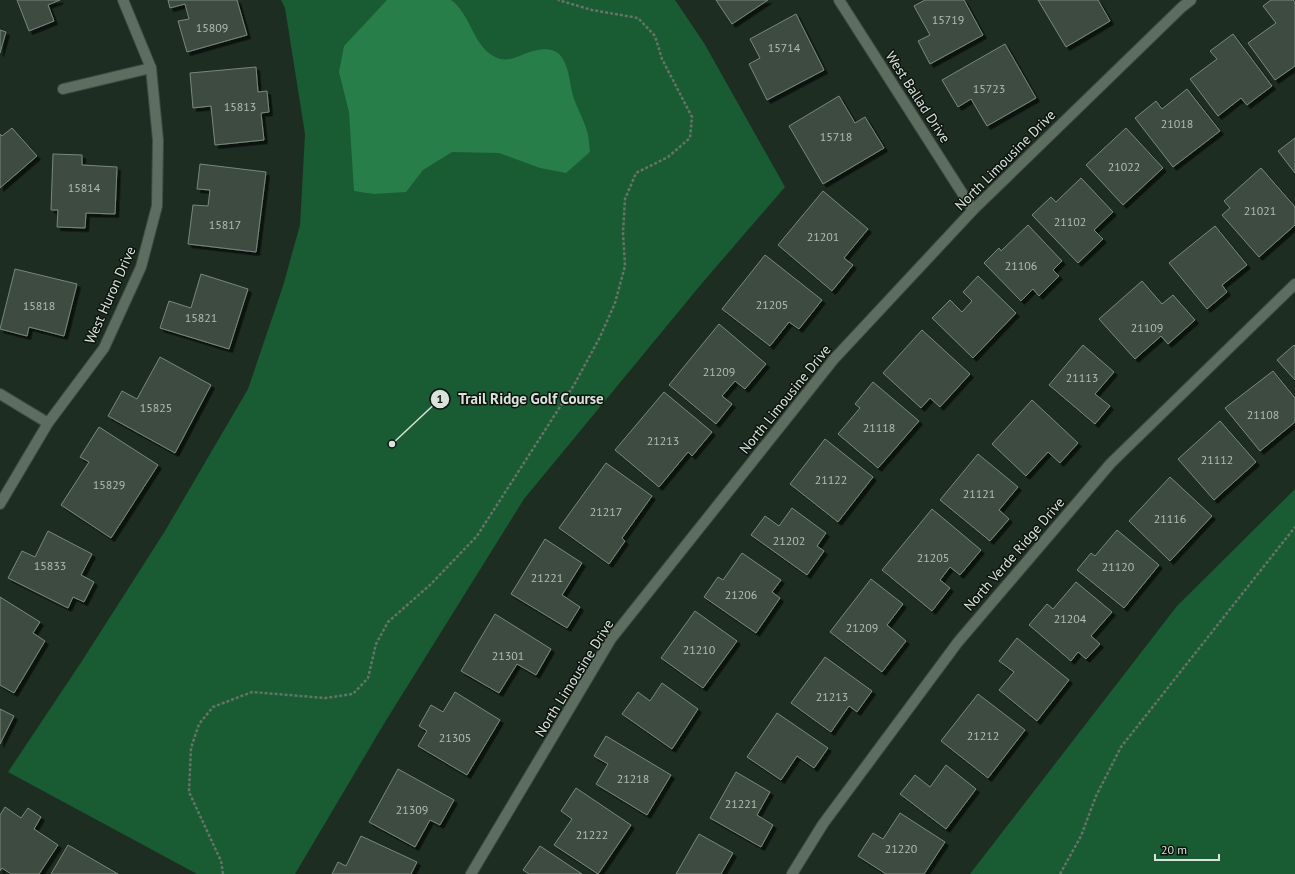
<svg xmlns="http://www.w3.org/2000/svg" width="1295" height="874" font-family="'PT Sans',sans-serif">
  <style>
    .green { fill: #195b32 }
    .water { fill: #287e48 }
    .building { fill: #3c4c40; stroke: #78897c; filter: url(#shadow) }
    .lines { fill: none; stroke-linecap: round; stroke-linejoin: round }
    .minor-casing { stroke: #3e4b41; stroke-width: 12 }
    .path { stroke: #667369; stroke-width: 2.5; stroke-dasharray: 3 2; stroke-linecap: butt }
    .minor { stroke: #5d6e61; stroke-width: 10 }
    .labels { text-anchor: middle; stroke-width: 3; stroke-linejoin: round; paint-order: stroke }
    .number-label { font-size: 12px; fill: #b2bdb4 }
    .street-label { font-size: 14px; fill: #d9e3db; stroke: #0d130e }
    .leader { fill: none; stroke: #d9e3db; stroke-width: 1.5 }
    .callout-dot { fill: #d9e3db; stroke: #0d130e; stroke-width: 1.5 }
    .mark-label { font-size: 12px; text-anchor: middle; font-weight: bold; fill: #111 }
    .callout-label { font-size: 15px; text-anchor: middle; font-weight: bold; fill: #d9e3db; stroke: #0d130e; stroke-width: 3; stroke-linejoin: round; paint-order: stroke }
  </style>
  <defs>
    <filter id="shadow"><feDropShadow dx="3.5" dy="3.5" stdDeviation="0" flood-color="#0009"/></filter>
  </defs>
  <rect width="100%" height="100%" fill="#1e2d22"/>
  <g class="green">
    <path d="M281 0H675L704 43 785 187 703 282 524 499 385 722 295 874H197L8 772 80 664 165 531 248 389 283 286 300 225 305 134 285 8Z"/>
    <path d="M1295 489V874H970L1177 606Z"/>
  </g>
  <path class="water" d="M387 0H451C471 14 472 45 495 57 509 64 521 54 533 51 570 41 567 75 574 99 578 110 584 120 587 131 589 137 589 145 590 152L566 173 540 168 499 153 452 152 423 170 406 192 374 194 354 191 349 112 339 72 344 46Z"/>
  <g class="building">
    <path d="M17 0H60L48 5 54 21 29 31Z"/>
    <path d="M168 0H237L247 35 187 52 178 21 189 19 185 4 170 8Z"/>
    <path d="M716 0H768L732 24Z"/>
    <path d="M925 0H964L983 35 930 64 918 41 930 35 914 6Z"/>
    <path d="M1038 0H1098L1110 21 1066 47Z"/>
    <path d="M1271 0H1293L1295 2V66L1275 80 1248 43 1276 23 1263 6Z"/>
    <path d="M796 14 824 70 767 100 749 64 760 58 750 39Z"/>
    <path d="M0 30 6 32 0 53Z"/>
    <path d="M1233 34 1272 86 1247 105 1241 98 1218 116 1190 79 1217 59 1210 51Z"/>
    <path d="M1005 44 1036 98 987 126 971 99 958 107 942 80Z"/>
    <path d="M256 67 258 92 267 91 269 112 261 113 264 140 215 145 211 106 193 108 190 73Z"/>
    <path d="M1187 89 1220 131 1173 167 1135 118 1156 101 1162 109Z"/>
    <path d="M839 96 855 123 865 117 884 148 823 184 789 126Z"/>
    <path d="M12 128 37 156 0 188V134L2 136Z"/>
    <path d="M1126 128 1163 168 1123 205 1086 165Z"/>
    <path d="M1295 138V173L1278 151Z"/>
    <path d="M53 154 82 155V165L117 167 115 214 86 213 85 228 57 227 58 210H51Z"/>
    <path d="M200 164 266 172 256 252 188 244 193 205 208 206 210 190 197 189Z"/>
    <path d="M1261 168 1295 207V225L1259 257 1222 215 1230 208 1224 201Z"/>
    <path d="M1081 178 1113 212 1094 230 1103 239 1078 263 1032 215 1051 197 1056 202Z"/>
    <path d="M823 191 868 229 844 258 853 265 832 291 778 245Z"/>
    <path d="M1028 225 1062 261 1053 270 1059 276 1039 296 1033 289 1021 301 984 263 999 248 1001 251Z"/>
    <path d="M1215 226 1247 265 1222 285 1227 292 1207 309 1169 263Z"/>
    <path d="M765 255 822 300 799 329 789 322 770 346 722 309Z"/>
    <path d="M15 269 77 284 64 336 29 327 27 336 0 329Z"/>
    <path d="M201 274 248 289 229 349 160 328 169 301 191 308Z"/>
    <path d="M978 276 1016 313 973 358 932 318 950 300 962 312 972 301 963 292Z"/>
    <path d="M1142 281 1162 304 1173 295 1195 320 1168 344 1161 336 1135 359 1099 319Z"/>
    <path d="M719 324 766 364 745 389 735 381 722 396 732 404 716 424 669 385Z"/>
    <path d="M922 330 970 374 940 407 930 398 921 408 883 373Z"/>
    <path d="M1083 345 1114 372 1095 394 1110 406 1095 424 1049 385Z"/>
    <path d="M1294 345 1295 347V380L1277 360Z"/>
    <path d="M160 357 211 385 175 453 108 416 122 391 137 399Z"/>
    <path d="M1273 371 1295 398V422L1260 451 1225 408Z"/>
    <path d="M873 382 919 421 878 468 838 434 860 408 855 404Z"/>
    <path d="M664 392 712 432 692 456 688 452 659 487 615 450Z"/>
    <path d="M1032 400 1078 443 1060 463 1048 452 1026 476 992 444Z"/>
    <path d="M1220 421 1256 462 1214 500 1178 459Z"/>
    <path d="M99 427 158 465 111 538 61 505 89 462 80 457Z"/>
    <path d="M825 439 873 477 838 522 790 484Z"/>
    <path d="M978 454 1018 487 999 510 1009 519 990 541 940 500Z"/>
    <path d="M606 463 652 496 622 538 625 541 609 564 559 528Z"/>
    <path d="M1170 477 1212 516 1170 561 1129 521Z"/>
    <path d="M792 508 826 533 817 546 824 551 807 575 751 535 765 516 779 526Z"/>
    <path d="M932 509 981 550 960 575 950 567 940 580 950 588 932 611 882 570Z"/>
    <path d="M1117 530 1159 565 1124 608 1077 570 1091 553 1095 556Z"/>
    <path d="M48 531 92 554 81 575 94 582 84 602 73 597 68 608 8 578 22 551 35 557Z"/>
    <path d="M545 539 582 563 562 595 580 607 567 628 511 594Z"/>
    <path d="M742 553 781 580 772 592 780 598 756 633 704 597 718 577 723 580Z"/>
    <path d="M871 579 903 604 887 625 906 641 882 672 830 632Z"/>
    <path d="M1076 582 1112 612 1091 636 1100 644 1086 659 1078 652 1071 661 1029 625 1047 604 1053 609Z"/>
    <path d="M0 597 40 622 33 633 45 641 14 693 0 685Z"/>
    <path d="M695 611 737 641 703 688 661 658Z"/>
    <path d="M495 614 551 649 536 675 517 664 499 693 461 671Z"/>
    <path d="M1017 638 1069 680 1037 721 999 690 1014 672 999 661Z"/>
    <path d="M825 657 872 691 857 712 849 706 831 732 791 703Z"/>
    <path d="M662 683 698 709 672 749 622 714 638 692 650 701Z"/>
    <path d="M455 692 500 720 467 775 418 746 427 731 419 726 431 705 443 712Z"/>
    <path d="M978 694 1025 730 988 778 941 741Z"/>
    <path d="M0 709 14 716 0 744Z"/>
    <path d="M777 713 828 748 814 768 797 756 781 780 747 757Z"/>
    <path d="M606 736 671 775 647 815 596 784 608 764 594 756Z"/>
    <path d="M946 765 976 789 946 829 900 794 915 775 930 787Z"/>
    <path d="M398 769 454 800 440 825 430 820 415 847 369 822Z"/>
    <path d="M736 772 770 792 757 815 773 825 761 847 710 818Z"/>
    <path d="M576 788 631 825 598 874 554 845 572 819 561 811Z"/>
    <path d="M5 807 21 818 28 808 41 817 34 829 58 845 39 874H11L2 868 0 871V815Z"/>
    <path d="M900 813 945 842 924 874H886L858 856 873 833 883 839Z"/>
    <path d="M699 834 733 853 721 874H676Z"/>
    <path d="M361 836 417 862 411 874H332L338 862 346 866Z"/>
    <path d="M68 845 118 874H51Z"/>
    <path d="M540 846 582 874H529L523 870Z"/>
  </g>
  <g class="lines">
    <g class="minor-casing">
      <g id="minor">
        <path d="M839 0 973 210"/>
        <path d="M63 89 151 68"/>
        <path d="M0 394 48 423"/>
        <path d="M0 504 48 423 104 348 141 267 157 206 158 140 151 68 123 0"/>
        <path d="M471 874 611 639 834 359 973 210 1182 7 1191 0"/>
        <path d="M792 874 823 824 958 642 1111 463 1295 284"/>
      </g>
    </g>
    <g class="path">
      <path d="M223 874 221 861 189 792 191 748 199 724 213 707 252 692 325 698 353 694 368 678 376 644 388 622 431 584 477 536 574 385 600 337 615 303 625 266 623 233 625 199 636 173 668 157 690 138 692 117 662 59 655 36 638 18 592 10 558 0"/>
      <path d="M1060 874 1081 836 1096 796 1121 747 1295 527"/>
    </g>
    <use href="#minor" class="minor"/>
  </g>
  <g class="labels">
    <g class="number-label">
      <text x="948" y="24">15719</text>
      <text x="212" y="32">15809</text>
      <text x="784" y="52">15714</text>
      <text x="989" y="93">15723</text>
      <text x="240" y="111">15813</text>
      <text x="1177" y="128">21018</text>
      <text x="836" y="141">15718</text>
      <text x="1124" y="171">21022</text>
      <text x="84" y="192">15814</text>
      <text x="1260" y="215">21021</text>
      <text x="1070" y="226">21102</text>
      <text x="225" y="229">15817</text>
      <text x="823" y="241">21201</text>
      <text x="1021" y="270">21106</text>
      <text x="772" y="309">21205</text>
      <text x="39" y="310">15818</text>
      <text x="201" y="322">15821</text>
      <text x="1147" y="332">21109</text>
      <text x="719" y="376">21209</text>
      <text x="1082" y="382">21113</text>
      <text x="156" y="412">15825</text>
      <text x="1263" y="419">21108</text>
      <text x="879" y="432">21118</text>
      <text x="663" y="445">21213</text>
      <text x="1217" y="464">21112</text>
      <text x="831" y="484">21122</text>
      <text x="109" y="489">15829</text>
      <text x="979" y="498">21121</text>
      <text x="606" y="516">21217</text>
      <text x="1170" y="523">21116</text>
      <text x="789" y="545">21202</text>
      <text x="933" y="562">21205</text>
      <text x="50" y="570">15833</text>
      <text x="1118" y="571">21120</text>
      <text x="547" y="582">21221</text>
      <text x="741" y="599">21206</text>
      <text x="1070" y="623">21204</text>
      <text x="862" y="632">21209</text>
      <text x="699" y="654">21210</text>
      <text x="508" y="660">21301</text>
      <text x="832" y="701">21213</text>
      <text x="983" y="740">21212</text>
      <text x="455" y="742">21305</text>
      <text x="633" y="783">21218</text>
      <text x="741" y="808">21221</text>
      <text x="412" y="814">21309</text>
      <text x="592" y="839">21222</text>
      <text x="901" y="853">21220</text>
    </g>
    <g class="street-label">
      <text transform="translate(918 97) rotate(57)" y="5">West Ballad Drive</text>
      <text transform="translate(1005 160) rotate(-45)" y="5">North Limousine Drive</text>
      <text transform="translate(110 295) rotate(-66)" y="5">West Huron Drive</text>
      <text transform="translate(785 399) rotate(-51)" y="5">North Limousine Drive</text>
      <text transform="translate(1014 554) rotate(-49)" y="5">North Verde Ridge Drive</text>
      <text transform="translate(574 678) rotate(-58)" y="5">North Limousine Drive</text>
    </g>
  </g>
  <path class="leader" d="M392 444L440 399"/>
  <g class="callout-dot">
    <circle cx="392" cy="444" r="4"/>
    <circle cx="440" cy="399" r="10"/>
  </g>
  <g class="mark-label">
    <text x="440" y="403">1</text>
  </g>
  <g class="callout-label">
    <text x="531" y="404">Trail Ridge Golf Course</text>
  </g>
  <path d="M1155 854v6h64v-6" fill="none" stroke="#d9e3db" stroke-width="2"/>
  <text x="1161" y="854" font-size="12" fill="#d9e3db" stroke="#0d130e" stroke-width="3" paint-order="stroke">20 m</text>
</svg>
